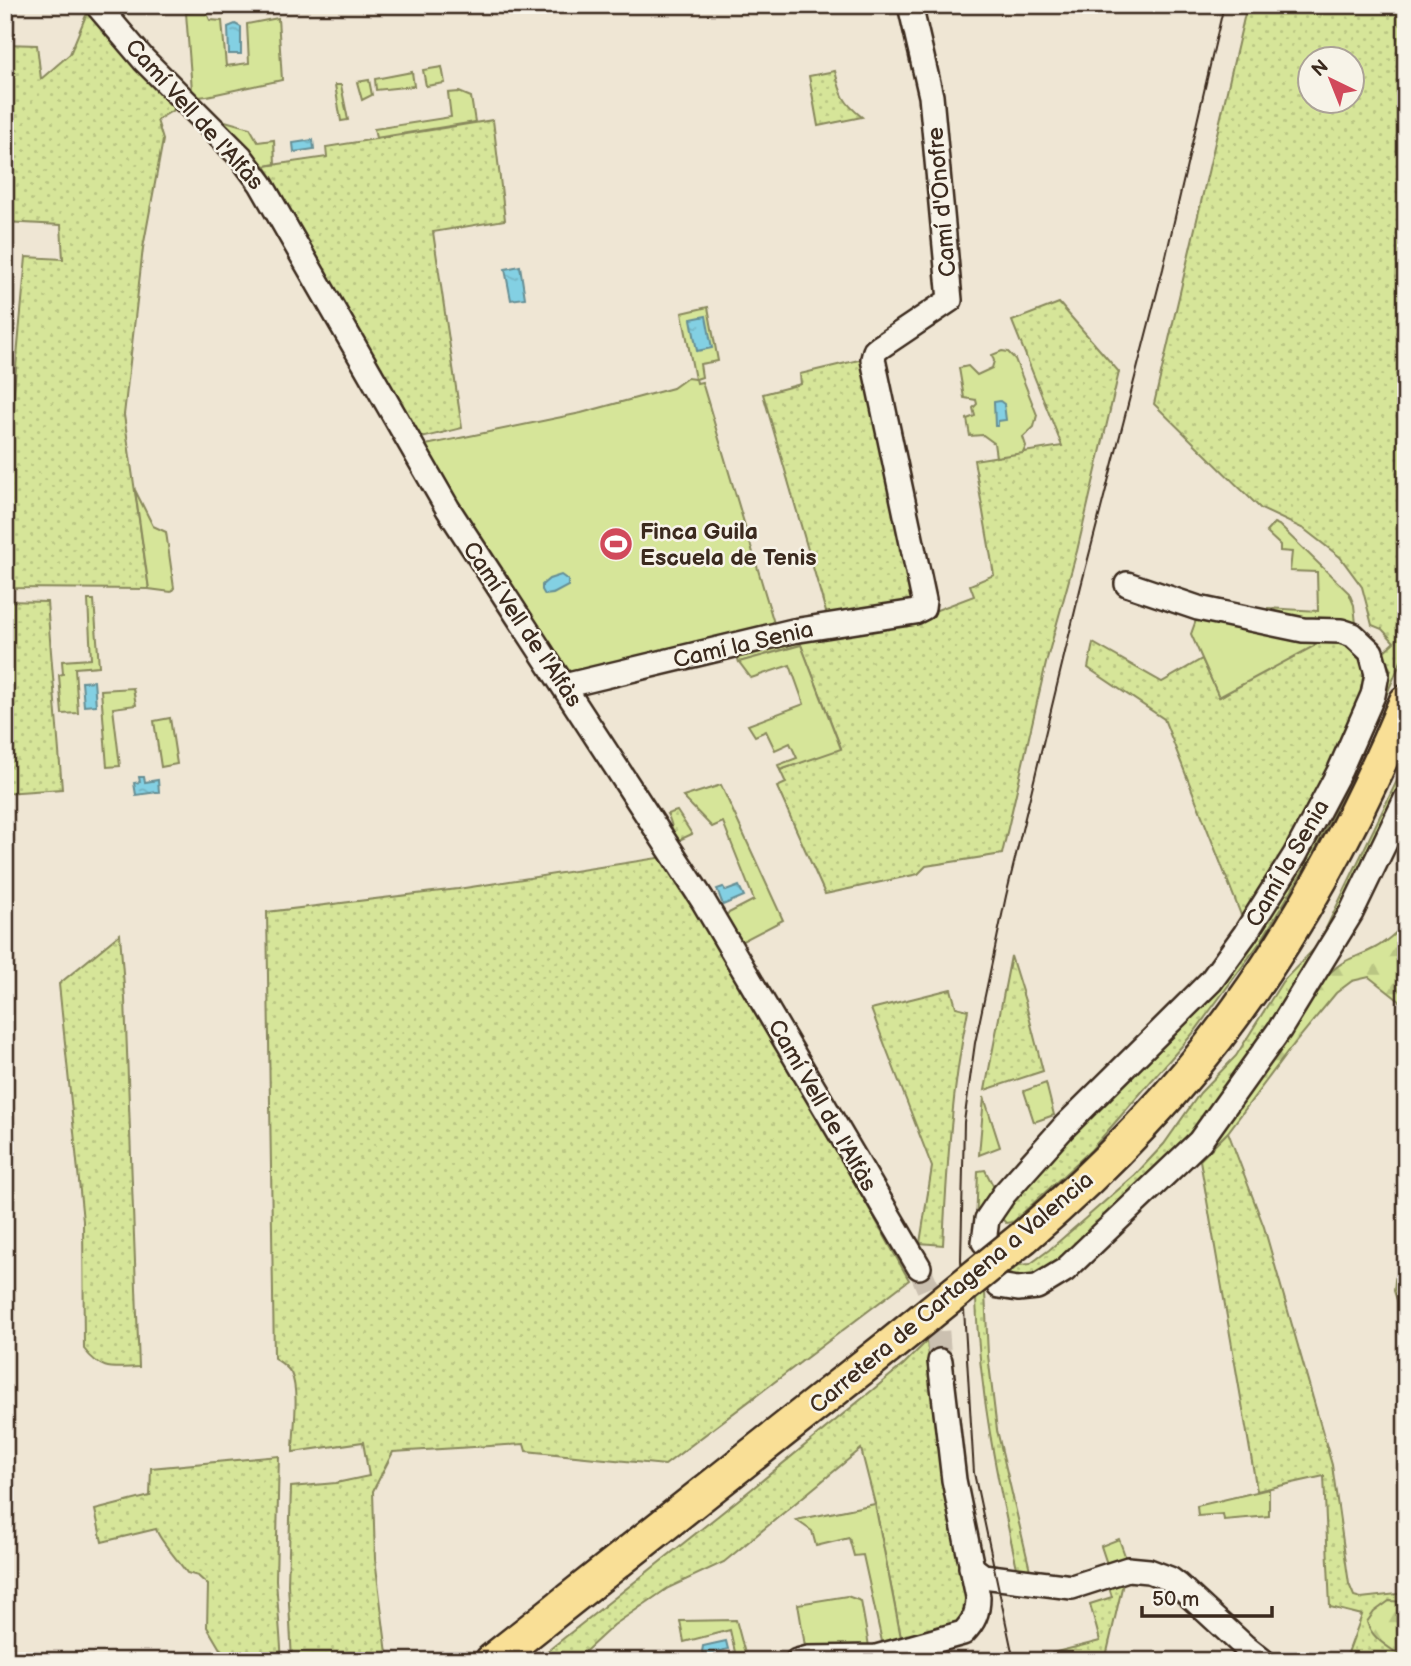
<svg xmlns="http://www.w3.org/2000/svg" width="1411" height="1666" font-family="'Balsamiq Sans',sans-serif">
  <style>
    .grass { fill: url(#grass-dots); stroke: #88885c; stroke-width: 2; fill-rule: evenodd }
    .forest { fill: url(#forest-firs); stroke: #88885c; stroke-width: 2 }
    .garden { fill: #d6e599; stroke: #88885c; stroke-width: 2 }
    .water { fill: url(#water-ripples); stroke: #668e94; stroke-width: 2 }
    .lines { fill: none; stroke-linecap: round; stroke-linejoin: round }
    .minor-tunnel { stroke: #cbc0b0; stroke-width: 23; stroke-dasharray: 23 11; stroke-linecap: butt }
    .minor-casing { stroke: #3b2a1e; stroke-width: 28 }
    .highway-casing { stroke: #3b2a1e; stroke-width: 38 }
    .minor { stroke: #f7f3e8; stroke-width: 23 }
    .highway { stroke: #f9df96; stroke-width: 33 }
    .tram { stroke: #3b2a1e; stroke-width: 2 }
    .highway-bridge-casing { stroke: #3b2a1e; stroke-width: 38; stroke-linecap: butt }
    .highway-bridge { stroke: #f9df96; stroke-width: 33 }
    .labels { text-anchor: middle; stroke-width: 5; stroke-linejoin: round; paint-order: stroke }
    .street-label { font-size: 23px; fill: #3b2a1e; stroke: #f7f3e8 }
    .poi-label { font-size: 23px; font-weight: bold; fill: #3b2a1e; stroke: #f7f3e8; text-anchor: start }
  </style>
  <defs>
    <pattern id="grass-dots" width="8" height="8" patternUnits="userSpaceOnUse" patternTransform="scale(1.75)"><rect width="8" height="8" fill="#d6e599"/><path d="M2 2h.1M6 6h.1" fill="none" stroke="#b9c583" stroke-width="1.8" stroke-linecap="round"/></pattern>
    <pattern id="forest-firs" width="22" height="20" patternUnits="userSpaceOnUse" patternTransform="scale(1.75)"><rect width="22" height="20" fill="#d6e599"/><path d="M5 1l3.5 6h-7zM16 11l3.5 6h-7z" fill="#b9c583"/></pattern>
    <pattern id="water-ripples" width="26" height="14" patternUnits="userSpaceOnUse" patternTransform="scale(1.75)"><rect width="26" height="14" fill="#83d0e3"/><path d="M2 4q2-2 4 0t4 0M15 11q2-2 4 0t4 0" fill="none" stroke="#72b3c2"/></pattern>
  </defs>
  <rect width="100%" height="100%" fill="#efe6d4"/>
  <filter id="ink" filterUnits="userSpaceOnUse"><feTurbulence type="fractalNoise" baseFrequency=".0143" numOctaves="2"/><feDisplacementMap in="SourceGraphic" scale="14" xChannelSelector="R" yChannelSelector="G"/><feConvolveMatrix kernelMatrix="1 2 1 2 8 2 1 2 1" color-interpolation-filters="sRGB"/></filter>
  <g filter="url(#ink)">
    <g class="grass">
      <path d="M1247 5H1406V650L1344 792 1313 855 1261 941 1195 1031 1091 1150 1013 1222 1006 1223 1002 1219V1208L1023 1180 1201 1004 1371 717 1391 670 1381 654 1394 642 1382 629 1372 625 1362 587 1340 557 1304 529 1261 509 1154 404ZM1310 60H1352V102H1310Z"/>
      <path d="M89 8 180 106 157 120 163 140 143 248 124 415 149 589 5 588V446L9 445 26 257 63 259 61 225 5 222V44L37 45 41 79 70 54Z"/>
      <path d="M835 71C841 95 843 102 862 117L818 126 809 76Z"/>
      <path d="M493 120 505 220 433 232 462 428 421 438 265 166 327 157 326 147Z"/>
      <path d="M1059 303 1119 372 1077 551 1047 659 1002 854 926 866 918 874 825 894 777 787 786 783 780 770 841 748 801 645 739 662 735 651 921 616 974 596 970 585 994 575 974 460 1062 446 1012 321Z"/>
      <path d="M863 359 919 602 828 619 763 394 801 384 800 374Z"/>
      <path d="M5 601 47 602 62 789 5 793Z"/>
      <path d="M1318 636 1348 640C1353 646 1361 654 1365 661 1383 704 1268 877 1243 920L1164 719 1088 668 1093 643 1162 682 1202 659 1220 697Z"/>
      <path d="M1406 762 1405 789 1334 930 1193 1140 1046 1277 1002 1279 1019 1265 1030 1264 1049 1250 1135 1175 1164 1144 1200 1093 1236 1056 1282 982 1318 945Z"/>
      <path d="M677 811 692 834 677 841C671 832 673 823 667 814Z"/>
      <path d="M664 857 821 1122 909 1280 665 1465 526 1451 524 1444 393 1452 373 1491 375 1559 388 1661H292L288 1584 291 1487 336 1483 369 1476 363 1442 293 1452C293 1430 300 1393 291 1373 287 1366 280 1362 274 1358L267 912 458 889Z"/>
      <path d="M120 934 125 999 139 1367C112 1368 102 1372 84 1349L83 1221 59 984Z"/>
      <path d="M1011 956 1025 1001 1043 1071 985 1090Z"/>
      <path d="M951 989 956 1007 968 1010C952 1088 947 1166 943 1245L920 1243 932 1167 871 1009Z"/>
      <path d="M1228 1132 1264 1227 1332 1465 1349 1584 1354 1596 1361 1598 1406 1593V1661H1345L1362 1615 1330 1607 1324 1476 1257 1491 1200 1160Z"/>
      <path d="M985 1292 988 1355 997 1430 1030 1570 1017 1568C997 1478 979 1391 976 1299Z"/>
      <path d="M927 1341 939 1435 970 1602 961 1625 902 1643 875 1504 861 1449 724 1562 668 1588 614 1625 575 1661H535L748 1492 903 1365Z"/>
      <path d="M279 1456 276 1580 282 1661H241L220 1649 207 1627 208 1585 198 1576 187 1573C179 1561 159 1540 156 1529L102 1542 95 1510 150 1496 151 1468Z"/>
      <path d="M1124 1579 1105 1661H1052V1653L1100 1641 1090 1604 1112 1597 1108 1584Z"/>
    </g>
    <g class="forest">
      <path d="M1406 924V1006L1369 977 1352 981 1336 993 1290 1049 1228 1132 1200 1160 1199 1152 1324 979C1345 956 1351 961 1375 948 1386 943 1396 932 1406 924Z"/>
      <path d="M1389 1601 1406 1602V1661C1392 1647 1373 1642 1367 1622L1374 1612Z"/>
    </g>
    <g class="garden">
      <path d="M205 9 210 20 222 21 226 66 249 63 247 24 278 18 282 80 207 96 199 97 192 90 186 13Z"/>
      <path d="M442 67 445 83 426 86 423 70Z"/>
      <path d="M412 72 414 86 376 90 375 79Z"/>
      <path d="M369 80 372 95 362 100 357 82Z"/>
      <path d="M335 85H341L348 120 341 121Z"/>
      <path d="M459 92 471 97 475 122 376 138 374 129 451 117 448 93Z"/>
      <path d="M218 119 250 128 258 142 274 140 275 164 265 166Z"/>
      <path d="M708 307 718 361 700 364 702 377 696 379 697 383 702 382 776 630 574 677 501 578 421 446 581 413 673 388 687 378 695 379 682 313Z"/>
      <path d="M1002 351 1008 352 1015 359 1037 415 1034 427 1023 437 1026 446 1023 453 996 457 994 443 983 435 970 436 967 419 975 416 973 408 977 404 976 400 964 398 959 368 968 366 977 375 992 368 994 361 992 355Z"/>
      <path d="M135 490 153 526 166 532 174 588 171 592 149 589Z"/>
      <path d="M1274 523 1279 525 1349 593 1354 605 1356 624 1336 626 1266 618 1268 608 1318 611 1317 572 1290 571 1292 552 1280 551V545L1266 532Z"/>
      <path d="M88 600H94L99 666 75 668 78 713 62 714 59 675 63 674 62 661 91 659Z"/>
      <path d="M1199 612 1318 636 1314 646 1219 697 1191 634Z"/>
      <path d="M801 645 841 749 780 770 778 765 797 758 790 743 775 750 766 731 755 736 748 725 804 704 790 665 751 678 739 662Z"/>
      <path d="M133 688 136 705 113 708 120 766 107 767 101 690Z"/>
      <path d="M170 718 177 764 161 767 154 721Z"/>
      <path d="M721 785 783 920 737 944 721 917 754 900 723 822 712 827 683 797Z"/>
      <path d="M1046 1083 1054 1115 1034 1122 1024 1091Z"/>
      <path d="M984 1097 1000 1147 979 1155Z"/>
      <path d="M985 1170 998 1195 976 1225 978 1171Z"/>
      <path d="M1395 1280 1406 1304V1327L1394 1291Z"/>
      <path d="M1269 1489V1516L1224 1520 1223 1514 1198 1516 1197 1506Z"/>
      <path d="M875 1504 902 1643 883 1646 863 1555 854 1556 849 1538 816 1546 812 1531 796 1520Z"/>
      <path d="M1119 1539 1127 1561 1108 1567 1101 1546Z"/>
      <path d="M847 1596 861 1601 869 1646 806 1652 798 1604Z"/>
      <path d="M736 1620 747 1661H737L730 1630 684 1642 680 1621Z"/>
    </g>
    <g class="water">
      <path d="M235 24 241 27V54H229L228 27Z"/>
      <path d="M313 140 314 149 294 152 293 143Z"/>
      <path d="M520 266 525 298 511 300 505 269Z"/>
      <path d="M706 316 712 348 697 351 691 319Z"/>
      <path d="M1000 401 1004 404 1006 420 998 421V426H995L994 402Z"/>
      <path d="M561 575 568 580V586L553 594 545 595 542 590V585L549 579Z"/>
      <path d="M94 681 96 705 84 706 82 682Z"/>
      <path d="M139 777H144L145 782 158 780 159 792 136 795 134 783 140 782Z"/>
      <path d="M739 886 744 896 723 905 717 889 723 887 726 891Z"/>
      <path d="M726 1641 728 1649 705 1655 702 1652 703 1646Z"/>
    </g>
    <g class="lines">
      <path class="minor-tunnel" d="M919 1267 936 1307 940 1361"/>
      <g class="minor-casing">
        <g id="minor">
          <path d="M97 5 144 60 241 157 261 184 448 509 702 899 919 1267"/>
          <path d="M564 686 793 631 915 612 923 608 924 600 873 359 875 351 880 347 950 300 931 96 910 5"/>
          <path d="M984 1242 987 1219 1004 1194 1064 1127 1211 981 1245 934 1295 855 1340 770 1373 695 1377 674 1371 652 1353 635 1341 631 1303 630 1198 608 1127 584"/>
          <path d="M999 1286 1018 1289 1037 1287 1065 1270 1200 1141 1280 1029 1351 913 1406 799"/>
          <path d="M971 1567 983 1576 1072 1587 1128 1569 1149 1571 1170 1579 1178 1585 1244 1646 1263 1661"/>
          <path d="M797 1661 808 1658 876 1657 963 1633C974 1622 978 1613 978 1597L954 1480 940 1361"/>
        </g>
      </g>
      <g class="highway-casing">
        <g id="highway">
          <path d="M1024 1237C1103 1169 1177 1094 1238 1009 1307 914 1361 810 1406 702"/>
          <path d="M492 1661 887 1348"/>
        </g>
      </g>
      <use href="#minor" class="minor"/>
      <use href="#highway" class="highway"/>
      <path class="tram" d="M1014 1661 974 1473 961 1260 964 1122 975 1043 1006 896 1081 586 1163 269 1224 5"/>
      <g class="highway-bridge-casing">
        <path id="highway-bridge" d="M887 1348 1024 1237"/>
      </g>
      <use href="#highway-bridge" class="highway-bridge"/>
    </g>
  </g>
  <defs>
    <g id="stadium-disc" transform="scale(1.75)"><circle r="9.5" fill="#d1495b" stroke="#f7f3e8"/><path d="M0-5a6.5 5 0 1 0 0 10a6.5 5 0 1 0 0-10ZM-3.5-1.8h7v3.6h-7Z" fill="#fff"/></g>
  </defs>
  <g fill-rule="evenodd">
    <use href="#stadium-disc" x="616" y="544"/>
  </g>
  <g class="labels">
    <g class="street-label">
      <text transform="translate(195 114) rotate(48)" y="8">Camí Vell de l'Alfàs</text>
      <text transform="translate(941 202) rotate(-95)" y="8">Camí d'Onofre</text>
      <text transform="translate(523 624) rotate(56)" y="8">Camí Vell de l'Alfàs</text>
      <text transform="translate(743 644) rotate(-13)" y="8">Camí la Senia</text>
      <text transform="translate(1287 863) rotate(-60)" y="8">Camí la Senia</text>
      <text transform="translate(823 1105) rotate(60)" y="8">Camí Vell de l'Alfàs</text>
      <text transform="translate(951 1292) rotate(-40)" y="8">Carretera de Cartagena a Valencia</text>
    </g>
    <g class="poi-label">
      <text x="640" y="539">Finca Guila<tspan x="640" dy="26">Escuela de Tenis</tspan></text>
    </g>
  </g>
  <rect width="1411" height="1666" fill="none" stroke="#f7f3e8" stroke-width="28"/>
  <rect x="14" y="14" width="1383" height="1638" fill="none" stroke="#3b2a1e" stroke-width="2.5" filter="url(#ink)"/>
  <g transform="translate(1331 80) rotate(317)"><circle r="33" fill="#f7f3e8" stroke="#aca397" stroke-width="2"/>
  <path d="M0-5L12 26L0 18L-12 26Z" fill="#d1495b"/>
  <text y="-10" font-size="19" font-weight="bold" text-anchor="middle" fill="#3b2a1e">N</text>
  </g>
  <path d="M1142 1606v10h130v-10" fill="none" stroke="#3b2a1e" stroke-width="3.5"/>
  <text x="1152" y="1606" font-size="21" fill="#3b2a1e" stroke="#f7f3e8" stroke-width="5" paint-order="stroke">50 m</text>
</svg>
